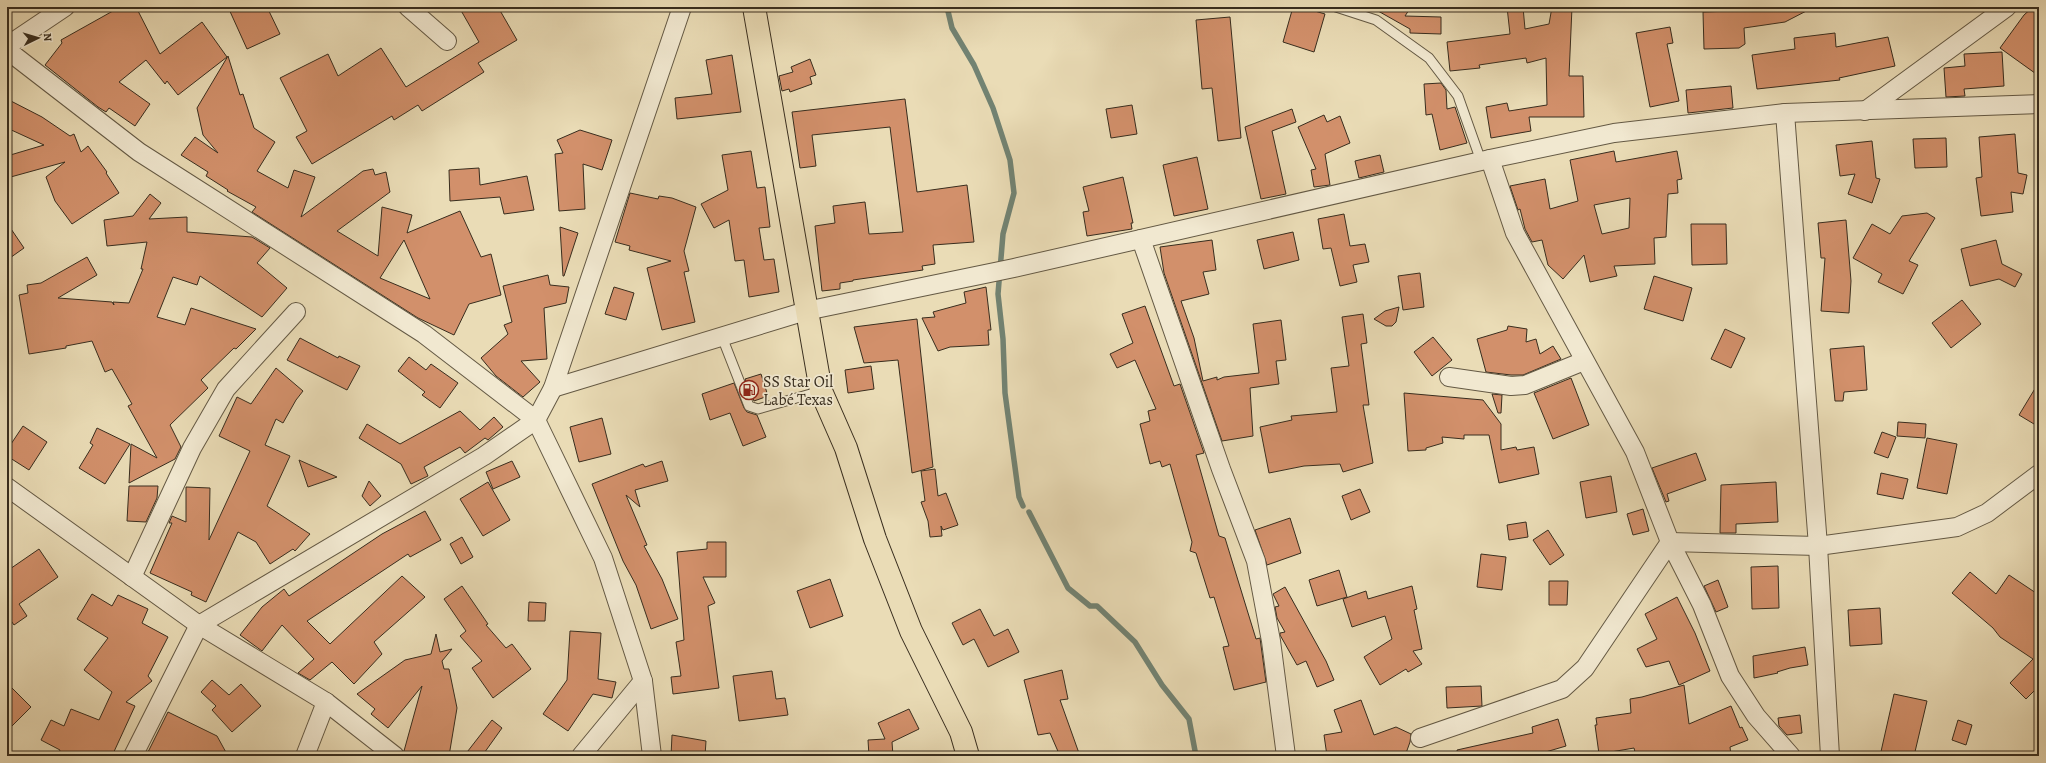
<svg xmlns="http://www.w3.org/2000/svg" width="2046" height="763" font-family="Alegreya,serif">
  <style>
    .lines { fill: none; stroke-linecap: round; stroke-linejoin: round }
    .stream { stroke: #728373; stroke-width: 5.5 }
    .building { fill: #d2906b; stroke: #382d1e; fill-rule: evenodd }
    .service-casing { stroke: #645944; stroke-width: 11 }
    .minor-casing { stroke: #645944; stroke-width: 20 }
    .primary-casing { stroke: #382d1e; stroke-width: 24 }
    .service { stroke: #f1e8d0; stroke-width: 9 }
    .minor { stroke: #f1e8d0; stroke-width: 18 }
    .primary { stroke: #eadcb6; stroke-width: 22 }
    .labels { text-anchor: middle; stroke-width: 3.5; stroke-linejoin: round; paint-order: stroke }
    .poi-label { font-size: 16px; fill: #382d1e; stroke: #f1e8d0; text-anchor: start }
  </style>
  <rect width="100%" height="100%" fill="#eadcb6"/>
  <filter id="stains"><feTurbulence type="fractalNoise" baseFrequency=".005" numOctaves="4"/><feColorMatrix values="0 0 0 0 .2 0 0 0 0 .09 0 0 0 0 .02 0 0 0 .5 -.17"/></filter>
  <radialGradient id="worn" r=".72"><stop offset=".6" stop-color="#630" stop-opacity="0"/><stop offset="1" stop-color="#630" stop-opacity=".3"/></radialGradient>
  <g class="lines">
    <g class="stream">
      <path d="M947 7 952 28 974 65 993 108 1010 160 1014 193 1003 234 998 294 1003 339 1005 393 1019 497 1023 506"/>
      <path d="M1029 512 1068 588 1090 606H1097L1135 642 1162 685 1189 719 1196 756"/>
    </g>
  </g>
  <g class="building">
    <path d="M120 7H136L160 54 202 22 227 57 178 95 167 81 165 84 146 60 119 82 150 104 135 126 109 108 106 112 98 107 45 65 62 43 61 40Z"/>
    <path d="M228 7H267L280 34 247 49Z"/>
    <path d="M459 7H498L517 40 478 63 484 72 422 111 418 105 394 120 392 116 312 164 296 137 307 131 280 78 328 54 338 76 381 48 406 87 479 42Z"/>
    <path d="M1293 7H1301L1325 14 1314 52 1283 42Z"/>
    <path d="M1371 7H1411L1405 16 1441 17V34L1410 33V29Z"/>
    <path d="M1507 7H1523L1525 29 1549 24 1552 7H1572L1569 76H1583L1584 117H1529L1531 131 1491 138 1486 107 1507 103 1509 111 1547 105 1546 58 1527 63 1526 58 1479 65 1480 68 1450 71 1447 42 1510 34Z"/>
    <path d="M1759 7H1814L1785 22 1744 28 1745 44 1739 48 1704 49 1703 12 1759 10Z"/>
    <path d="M2033 7H2039V76L2000 48 2024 15Z"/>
    <path d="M1230 17 1241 138 1218 141 1212 88 1202 89 1196 20Z"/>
    <path d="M1670 27 1673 43 1667 44 1679 101 1650 107 1636 33Z"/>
    <path d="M1835 33 1836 47 1888 37 1895 66 1839 78 1840 80 1757 89 1752 55 1795 49 1794 38Z"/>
    <path d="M2002 52 2004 86 1964 89 1965 96 1946 97 1944 68 1965 66 1964 54Z"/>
    <path d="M732 55 741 112 677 119 675 98 712 94 706 60Z"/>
    <path d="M228 56 240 95 243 94 254 128 275 142 257 171 288 188 294 170 315 177 301 217 363 171 373 169 375 175 386 172 390 192 337 231 378 256 382 207 412 215 407 233 460 211 481 257 491 254 501 295 469 304 454 335 418 318 252 212 256 207 227 191 228 190 206 176 208 172 181 155 195 137 218 153 203 135 197 108ZM404 240 430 299 380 278Z"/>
    <path d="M810 59 816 75 810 77 812 84 790 92 789 89 782 91 779 76 793 72 791 67Z"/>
    <path d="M1441 83 1446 90 1447 109 1455 107 1467 143 1440 150 1432 114 1426 115 1424 84Z"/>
    <path d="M1731 86 1733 108 1688 113 1686 90Z"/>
    <path d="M7 99 42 117 70 136 74 134 81 152 88 146 107 172 106 173 119 193 72 224 55 201 46 177 65 162 7 178V156L44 145 7 128Z"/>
    <path d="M905 99 917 192 967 185 974 242 933 245 935 264 922 266 923 270 853 280V281L840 283V289L822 291 815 226 835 223 833 206 865 202 869 234 903 232 890 127 812 135 816 166 800 168 792 112Z"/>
    <path d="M1132 105 1137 134 1111 138 1106 109Z"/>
    <path d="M1292 109 1296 122 1272 131 1286 194 1261 199 1245 127Z"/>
    <path d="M1324 115 1327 122 1340 116 1350 143 1325 154 1330 185 1314 187 1311 170 1316 169 1298 127Z"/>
    <path d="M580 130 612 140 602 170 583 164 585 209 559 211 555 154 563 153 557 140Z"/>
    <path d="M2015 134 2018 173 2027 175 2023 194 2011 192 2013 212 1981 216 1976 178 1982 177 1979 137Z"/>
    <path d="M1946 138 1947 167 1915 168 1913 139Z"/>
    <path d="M1872 141 1876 178 1880 179 1872 203 1848 194 1855 174 1840 176 1836 145Z"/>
    <path d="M751 151 757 188 765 187 770 227 759 228 764 260 774 259 779 292 749 297 744 260 735 261 729 220 714 228 701 204 728 190 722 155Z"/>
    <path d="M1614 151 1616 162 1677 151 1682 179 1677 180 1678 193 1668 194 1666 237 1654 238 1655 264 1614 266 1617 276 1590 282 1584 255 1563 279 1548 265 1542 240 1532 242 1525 229 1520 209 1518 210 1510 186 1545 179 1550 209 1578 201 1570 160ZM1630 198 1629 228 1602 234 1594 205Z"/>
    <path d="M1380 155 1384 172 1359 178 1355 161Z"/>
    <path d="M1197 157 1208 209 1174 216 1163 165Z"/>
    <path d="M479 168 480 185 527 176 534 210 504 214 500 197 450 201 449 170Z"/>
    <path d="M1123 177 1133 223H1131L1132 229 1087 236 1083 212 1089 211 1083 187Z"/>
    <path d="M630 193 658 199 659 196 672 198 696 207 684 251 689 271 684 272 695 322 662 330 647 268 671 261 629 250 630 246 615 242Z"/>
    <path d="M150 194 161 203 149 219 187 217V232L252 237 270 248 257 263 287 288 262 317 200 276 197 285 173 277 157 317 185 325 191 308 256 329 236 349 234 348 201 380 208 388 170 425 181 447 175 459 129 483 131 444 157 458 128 406 132 404 112 369 105 372 92 341 66 346V348L29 354 19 295 28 293 27 285 41 283 87 257 97 275 58 298 112 302 114 305 113 302 129 303 143 269H141L147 242 107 246 104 220 133 216Z"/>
    <path d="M1927 213 1935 218 1909 261 1918 265 1903 294 1878 282 1882 274 1853 258 1872 224 1890 234 1902 216Z"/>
    <path d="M1344 214 1350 246 1365 244 1369 262 1353 265 1357 282 1340 286 1331 248 1323 249 1318 219Z"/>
    <path d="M1846 220 1851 281 1849 313 1821 311 1825 258H1821L1818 223Z"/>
    <path d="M7 223 24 248 7 260Z"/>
    <path d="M1691 224H1726L1727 264 1692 265Z"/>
    <path d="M560 227 578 233 564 276H563Z"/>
    <path d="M1293 232 1299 260 1264 269 1257 240Z"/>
    <path d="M1212 240 1216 270 1203 272 1209 294 1181 301 1194 338 1203 381 1217 377V380L1224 377 1259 373 1253 324 1281 320 1286 360 1276 361 1279 384 1250 388 1253 436 1222 441 1164 273 1160 247Z"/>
    <path d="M1996 240 2002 264 2022 274 2015 287 1999 279 1970 286 1961 249Z"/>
    <path d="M1420 273 1424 307 1403 310 1398 276Z"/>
    <path d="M548 275 550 285 569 287 566 303 544 308 547 359 521 361 540 382 523 397 496 376 481 358 508 334 504 325 512 322 503 286Z"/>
    <path d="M1654 276 1692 288 1683 321 1644 309Z"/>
    <path d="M614 287 634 293 626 320 605 314Z"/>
    <path d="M986 287 991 330H988L989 345 950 347 938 351 922 318 935 317 933 312 966 303 964 292Z"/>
    <path d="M1962 300 1981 324 1951 348 1932 323Z"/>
    <path d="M1145 306 1174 386 1180 384 1204 453 1196 455 1219 536 1225 538 1256 639 1260 638 1266 682 1234 690 1223 647 1229 646 1214 597 1210 598 1196 553 1190 551 1192 542 1170 464 1162 467 1160 461 1150 464 1140 424 1150 421 1148 411 1156 409 1135 360 1117 368 1110 354 1133 343 1122 314Z"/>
    <path d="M1399 307 1396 322 1392 326H1386L1374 319 1385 311Z"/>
    <path d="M1363 314 1367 343 1361 344 1369 405H1363L1373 463 1343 472 1340 464 1304 466 1269 473 1260 427 1292 420 1291 416 1337 412 1331 368 1349 366 1342 317Z"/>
    <path d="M917 319 933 467 912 473 898 360 864 363 854 327Z"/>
    <path d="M1508 326 1527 329 1526 342 1536 339 1540 354 1553 346 1561 359 1523 375H1511L1486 372 1477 339 1507 330Z"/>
    <path d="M1725 329 1745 338 1731 368 1711 359Z"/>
    <path d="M1433 337 1452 360 1432 376 1414 352Z"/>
    <path d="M300 338 338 358 339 356 360 366 347 390 287 360Z"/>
    <path d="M1864 346 1867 390 1844 392 1843 401H1835L1830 349Z"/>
    <path d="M409 357 426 370 431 364 458 383 440 408 422 395 425 392 398 371Z"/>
    <path d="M871 366 874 389 848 393 845 370Z"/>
    <path d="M276 368 303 391 296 400 283 423 276 419 265 445 290 456 267 506 310 534 295 551 293 549 270 564 256 542 238 532 206 602 191 595 192 592 150 573 172 523H169L172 516 186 522V487L210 488 209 540 250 451 219 436 237 397 251 404Z"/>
    <path d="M761 374 768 396 754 401 745 379Z"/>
    <path d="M1571 378 1589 425 1553 439 1534 393Z"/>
    <path d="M2039 382V427L2019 415Z"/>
    <path d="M734 383 744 408 747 412 757 415 766 437 743 446 730 413 710 420 702 394Z"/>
    <path d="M1404 393 1483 400 1501 424V450L1516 447 1517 450 1534 447 1539 474 1499 483 1489 435H1464V439L1442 437 1443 443 1426 448V450L1408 451Z"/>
    <path d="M1492 394 1502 395 1501 413H1498Z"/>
    <path d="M460 411 480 430 494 417 503 427 488 440 485 438 465 453 460 447 424 467 428 476 411 484 401 464 359 438 367 424 400 444Z"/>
    <path d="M602 418 611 454 579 462 570 427Z"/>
    <path d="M1898 422 1926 424 1925 438 1897 436Z"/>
    <path d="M23 426 47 442 29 470 7 456V450Z"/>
    <path d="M97 428 130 444 105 484 79 468 93 445 90 443Z"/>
    <path d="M1882 432 1896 437 1888 458 1874 453Z"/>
    <path d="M1927 438 1957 444 1947 494 1917 488Z"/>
    <path d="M1696 453 1706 480 1667 494 1669 501 1666 502 1652 468Z"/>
    <path d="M299 460 337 477 308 487Z"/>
    <path d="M512 461 520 477 493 489 486 472Z"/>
    <path d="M662 461 668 481 635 490 640 507 626 495 647 545 644 546 662 579 678 619 651 629 636 585 623 561 592 484 643 464 645 467Z"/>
    <path d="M935 469 938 496 946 493 958 525 943 530 941 526 942 536 930 537 928 521 921 502 925 501 921 471Z"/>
    <path d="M1881 473 1908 479 1903 499 1877 494Z"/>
    <path d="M1611 476 1617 512 1586 518 1580 482Z"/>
    <path d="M369 481 381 496 370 506 362 496Z"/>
    <path d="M488 482 510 520 483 536 460 499Z"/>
    <path d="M1776 482 1778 522 1736 524V533H1720L1721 485Z"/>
    <path d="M129 486H158L157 498 146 522 127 521Z"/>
    <path d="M1360 489 1370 512 1351 520 1342 496Z"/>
    <path d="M1643 509 1649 531 1633 535 1627 514Z"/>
    <path d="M425 511 441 540 410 557 408 554 307 621 330 644 402 576 425 597 374 642 382 654 354 684 332 662 310 680 298 673 314 659 282 625 262 651 240 635 262 607 284 589 289 596 382 534Z"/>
    <path d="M1290 518 1301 553 1267 565 1255 530Z"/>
    <path d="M1526 522 1528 537 1509 540 1507 525Z"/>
    <path d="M1548 530 1564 555 1550 565 1533 540Z"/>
    <path d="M462 537 473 557 461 564 450 544Z"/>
    <path d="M707 542H726V577H703L715 603 708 606 719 688 673 694 671 677 681 676 676 642 684 640 677 552 707 549Z"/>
    <path d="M39 549 58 577 19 604 27 616 14 625 7 615V571Z"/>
    <path d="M1481 554 1506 557 1502 590 1477 587Z"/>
    <path d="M1778 566 1779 608 1752 609 1751 567Z"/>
    <path d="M1339 570 1347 597 1317 606 1309 580Z"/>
    <path d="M1970 572 1996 594 2009 575 2039 595V686L2026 699 2010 683 2033 659 2000 637 1993 628 1952 593Z"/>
    <path d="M830 579 843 616 810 628 797 591Z"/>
    <path d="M1718 580 1728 607 1716 612 1704 586Z"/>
    <path d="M1549 581H1568L1567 605H1549Z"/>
    <path d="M462 586 488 624 486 625 506 648 512 644 531 669 493 698 472 668 482 661 460 636 466 631 444 599Z"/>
    <path d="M1412 586 1417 609 1414 610 1422 649 1413 651 1422 664 1408 672 1406 669 1380 685 1364 657 1392 639 1385 616 1352 627 1343 599 1366 591 1368 599Z"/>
    <path d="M1285 587 1326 661 1334 680 1317 687 1306 661 1297 665 1280 635V633L1285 632 1277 618 1275 607 1279 606 1273 594Z"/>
    <path d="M92 594 112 606 118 595 148 609 142 623 168 637 148 676 152 681 126 702 135 706 112 756H58L60 750 41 740 51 720 64 726 71 709 99 720 112 692 84 670 108 638 77 619Z"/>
    <path d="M1677 597 1695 633 1710 671 1679 685 1669 661 1646 667 1637 649 1657 639 1645 614Z"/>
    <path d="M529 602 546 603 545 621H528Z"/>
    <path d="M1880 608 1882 644 1850 646 1848 610Z"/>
    <path d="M980 609 994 636 1008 629 1019 652 988 667 974 639 963 645 952 623Z"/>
    <path d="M570 631 601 633 598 679 616 682 612 698 593 694 568 731 543 714 567 680Z"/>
    <path d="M436 634 440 652 452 649 442 661 444 669H449L457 708 449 756H405L404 751 422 686 388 728 371 714 375 709 357 694 405 660 431 654Z"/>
    <path d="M1805 647 1808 665 1790 668 1777 672 1778 673 1754 678 1753 656Z"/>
    <path d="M1062 670 1068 699 1060 700 1080 756H1060L1050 733 1038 735 1024 680Z"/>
    <path d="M772 671 776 699 785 698 788 715 739 721 733 676Z"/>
    <path d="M212 680 229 695 241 684 261 706 232 732 212 710 216 706 201 692Z"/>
    <path d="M7 683 31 707 7 731Z"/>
    <path d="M1684 685 1689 724 1731 706 1740 728 1742 727 1748 740 1730 747 1731 756H1636L1634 748 1599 754 1595 725H1597L1596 718 1631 713 1630 699 1642 697Z"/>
    <path d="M1481 686 1482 706 1447 708 1446 687Z"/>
    <path d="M1894 694 1927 701 1914 756H1880Z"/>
    <path d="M1361 700 1374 735 1396 727 1411 734 1410 742 1405 756H1327L1324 735 1342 732 1334 710Z"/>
    <path d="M909 709 919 729 892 742 893 756H869L868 740 885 739 878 723Z"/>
    <path d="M168 712 217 736 228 756H146Z"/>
    <path d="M1800 715 1802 733 1787 735 1779 726 1778 718Z"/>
    <path d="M1558 719 1566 746 1532 756H1458L1457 750 1533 733 1532 727Z"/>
    <path d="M492 720 502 728 482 756H464Z"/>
    <path d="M1958 720 1972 725 1966 745 1952 740Z"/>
    <path d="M672 735 706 741 705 756H671Z"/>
  </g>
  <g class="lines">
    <g class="service-casing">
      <g id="service">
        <path d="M1336 7 1376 20 1429 58 1458 96 1481 161"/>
        <path d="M722 337 749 406 758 409 821 391"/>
      </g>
    </g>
    <g class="minor-casing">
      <g id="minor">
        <path d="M408 7 447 41"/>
        <path d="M7 46 65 7"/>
        <path d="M7 50 139 152 424 334 536 420 603 558 643 681 652 756"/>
        <path d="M1865 111 2007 7"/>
        <path d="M1785 113 1818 546 1830 756"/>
        <path d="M1490 159 1515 233 1635 452 1670 542 1702 605 1730 676 1756 716 1791 756"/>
        <path d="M1141 239 1221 469 1256 561 1271 641 1286 756"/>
        <path d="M1449 377 1511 386 1525 385 1584 361"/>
        <path d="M553 388 806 311 1014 268 1490 159 1614 133 1785 113 2039 104"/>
        <path d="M7 487 199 625 326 702 395 756"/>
        <path d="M132 577 192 448 226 389 296 312"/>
        <path d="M1420 738 1562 689 1585 668 1670 542 1818 546 1957 527 1987 513 2039 474"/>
        <path d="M133 756 199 625 484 456 536 420 553 388 682 7"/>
        <path d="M305 756 326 702"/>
        <path d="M581 756 643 681"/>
      </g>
    </g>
    <g class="primary-casing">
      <path id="primary" d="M754 7 821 391 846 448 875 539 911 631 961 732 968 756"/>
    </g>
    <use href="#service" class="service"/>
    <use href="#minor" class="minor"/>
    <use href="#primary" class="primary"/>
  </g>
  <defs>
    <g id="fuel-ring" transform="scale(1)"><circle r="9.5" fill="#f1e8d0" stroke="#8f2418" stroke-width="1.5"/><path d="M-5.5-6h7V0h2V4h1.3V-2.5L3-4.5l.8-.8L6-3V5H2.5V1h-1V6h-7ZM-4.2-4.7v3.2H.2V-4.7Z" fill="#8f2418"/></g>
  </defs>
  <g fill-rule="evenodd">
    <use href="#fuel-ring" x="749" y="390"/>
  </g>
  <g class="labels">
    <g class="poi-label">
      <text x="763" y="387">SS Star Oil<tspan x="763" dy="18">Labé Texas</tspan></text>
    </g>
  </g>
  <rect width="2046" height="763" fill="none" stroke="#eadcb6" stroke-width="24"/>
  <rect x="8" y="8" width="2030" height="747" fill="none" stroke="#382d1e" stroke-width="2"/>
  <rect x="12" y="12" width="2022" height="739" fill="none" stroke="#382d1e"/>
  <g transform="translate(38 38) rotate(85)" stroke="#f1e8d0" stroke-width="3" paint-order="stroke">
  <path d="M0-3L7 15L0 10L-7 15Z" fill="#382d1e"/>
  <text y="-6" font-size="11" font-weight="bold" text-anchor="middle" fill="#382d1e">N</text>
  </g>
  <rect width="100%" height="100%" filter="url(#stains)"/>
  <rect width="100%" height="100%" fill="url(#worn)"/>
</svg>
